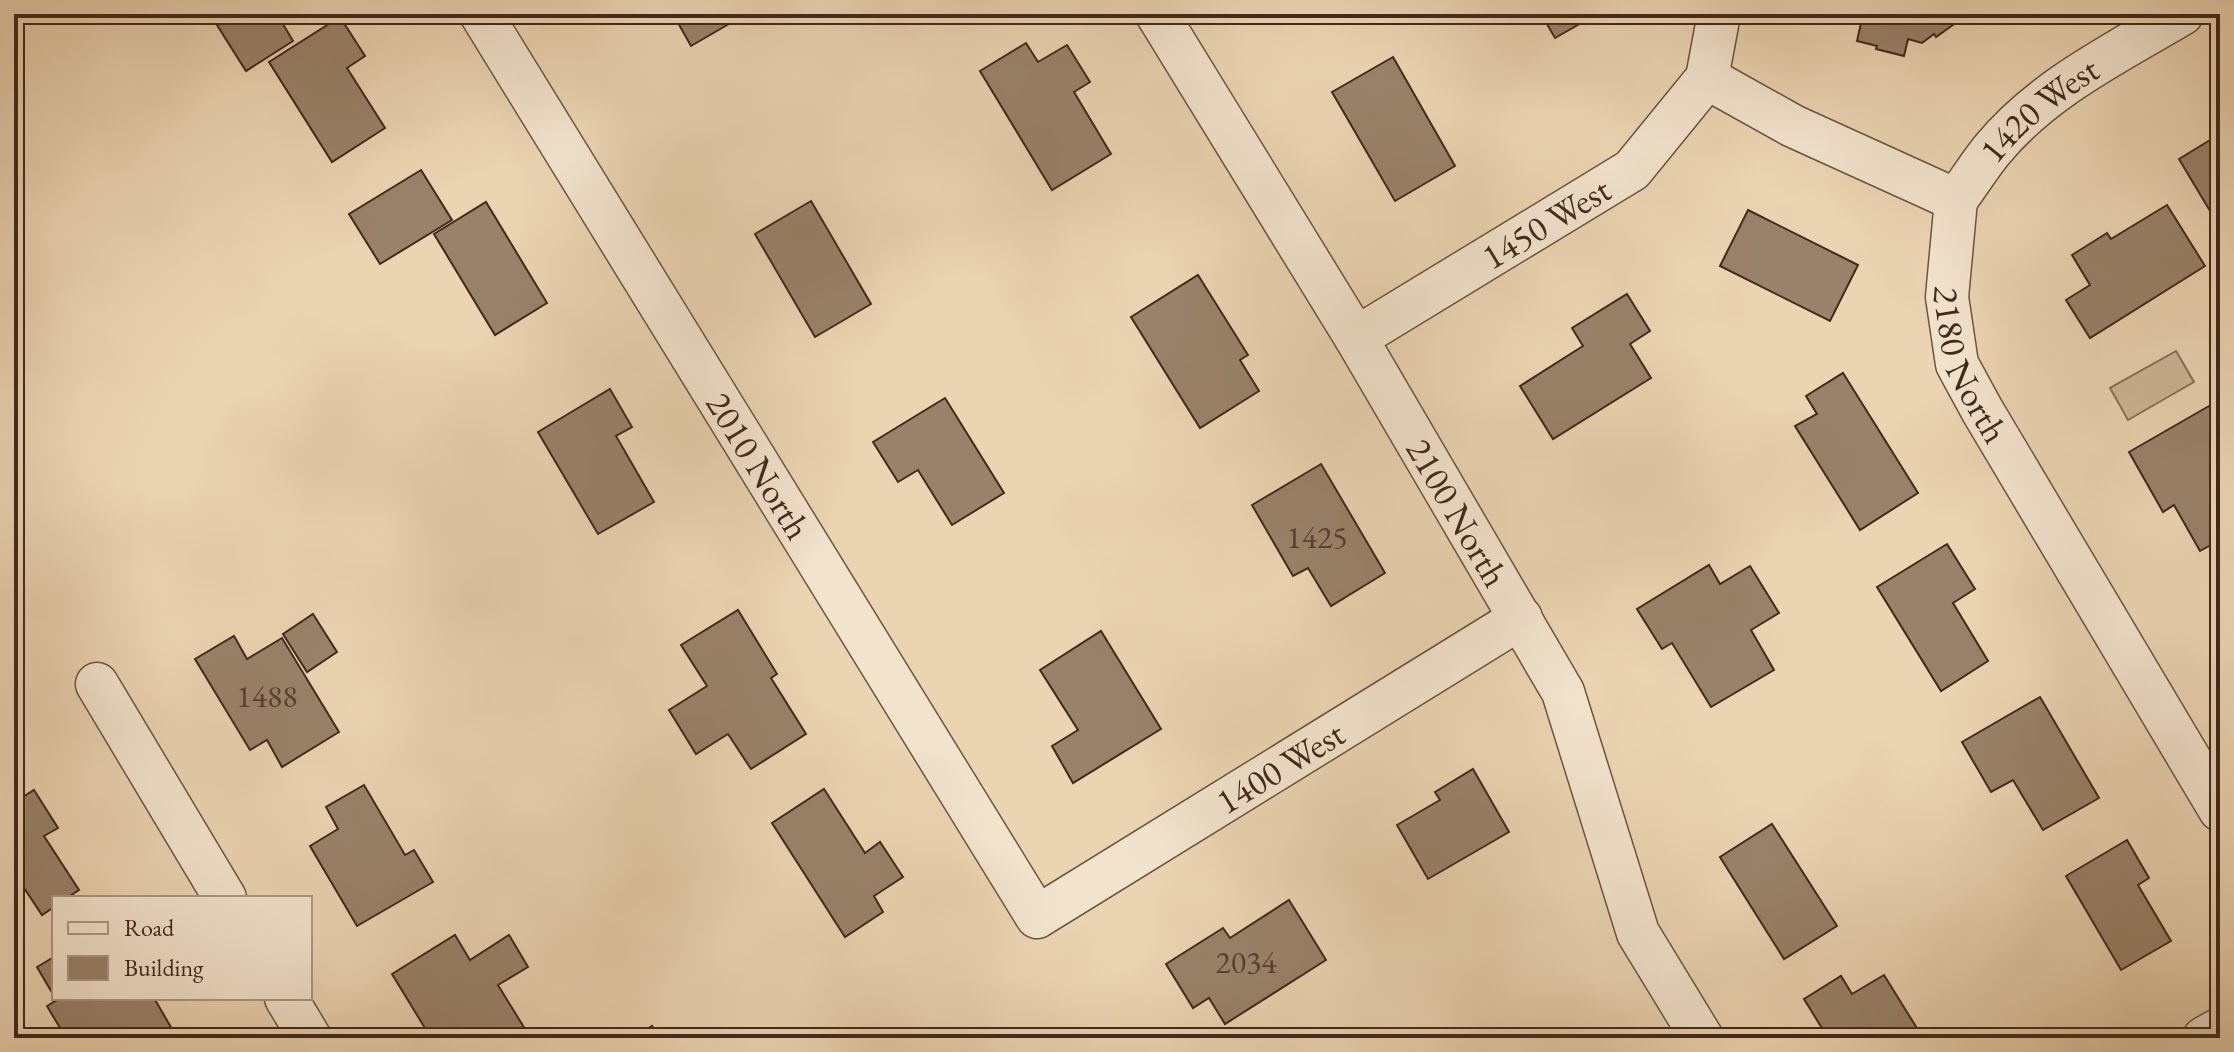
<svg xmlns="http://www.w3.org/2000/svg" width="2234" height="1052" font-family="'EB Garamond',serif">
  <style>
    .green { fill: #ceb798; stroke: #88705a; stroke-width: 2 }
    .building { fill: #99826a; stroke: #41291c; stroke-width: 2 }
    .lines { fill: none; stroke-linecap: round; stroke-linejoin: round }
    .minor-casing { stroke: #6c5442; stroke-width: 45 }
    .minor { stroke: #f2e3cd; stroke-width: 42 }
    .labels { text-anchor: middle; stroke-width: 6; stroke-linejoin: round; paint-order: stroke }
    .number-label { font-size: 32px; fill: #573f30 }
    .street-label { font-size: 36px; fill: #41291c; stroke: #f2e3cd }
  </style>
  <rect width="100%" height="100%" fill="#ebd4b2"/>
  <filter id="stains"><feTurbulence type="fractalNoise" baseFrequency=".0025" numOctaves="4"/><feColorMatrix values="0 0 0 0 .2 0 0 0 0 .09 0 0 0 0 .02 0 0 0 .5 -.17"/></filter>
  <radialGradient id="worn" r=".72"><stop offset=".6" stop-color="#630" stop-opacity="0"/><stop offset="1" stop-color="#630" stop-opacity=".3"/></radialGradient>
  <path class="green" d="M2176 351 2194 382 2128 420 2110 388Z"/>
  <g class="building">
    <path d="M210 14H277L293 41 246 71Z"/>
    <path d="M673 14H746L691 46Z"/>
    <path d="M1541 14H1597L1555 38Z"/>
    <path d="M1863 14H1968L1936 37 1934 34 1922 43 1908 39 1904 56 1876 49 1877 46 1857 41Z"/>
    <path d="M340 17 365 56 347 68 385 128 332 162 269 62Z"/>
    <path d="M1026 43 1038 62 1067 45 1090 82 1074 92 1111 154 1052 190 980 71Z"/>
    <path d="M1393 57 1455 166 1395 201 1332 92Z"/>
    <path d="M2220 134V225L2219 226 2179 159Z"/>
    <path d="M421 170 452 220 380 264 349 214Z"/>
    <path d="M811 201 871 304 815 337 755 234Z"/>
    <path d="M486 202 547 303 495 335 434 234Z"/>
    <path d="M2167 205 2205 266 2090 338 2066 300 2090 285 2072 255 2107 233 2111 239Z"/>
    <path d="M1748 210 1858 265 1830 321 1720 266Z"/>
    <path d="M1198 275 1248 355 1240 360 1259 391 1200 428 1131 317Z"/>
    <path d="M1627 294 1650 331 1630 344 1651 378 1553 439 1520 386 1583 346 1572 328Z"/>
    <path d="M1843 373 1918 493 1860 530 1795 426 1817 414 1806 396Z"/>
    <path d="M610 389 632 427 616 436 654 502 598 534 538 432Z"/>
    <path d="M945 398 1004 493 952 525 918 470 898 482 873 442Z"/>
    <path d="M2209 406 2220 425V564L2209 546 2200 551 2174 505 2163 512 2129 452Z"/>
    <path d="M1321 464 1385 573 1331 606 1308 568 1293 576 1252 505Z"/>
    <path d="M1947 544 1975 589 1953 603 1988 661 1941 691 1877 587Z"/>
    <path d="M1709 565 1720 584 1750 566 1779 613 1751 630 1774 670 1711 707 1672 643 1662 649 1637 609Z"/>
    <path d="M738 610 777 674 771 678 806 734 751 769 728 734 696 754 669 710 707 686 681 645Z"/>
    <path d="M313 614 337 652 307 672 283 634Z"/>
    <path d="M1101 631 1161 729 1073 783 1052 746 1078 730 1040 670Z"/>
    <path d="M234 636 247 659 282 638 339 732 282 767 267 740 250 750 195 659Z"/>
    <path d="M2040 697 2099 798 2043 830 2013 780 1991 792 1962 742Z"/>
    <path d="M1473 769 1509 832 1428 879 1397 825 1440 800 1435 792Z"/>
    <path d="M364 785 405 855 414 850 433 882 357 926 310 846 338 829 326 807Z"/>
    <path d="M824 789 865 853 880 842 903 877 874 896 883 912 845 937 772 823Z"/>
    <path d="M34 790 58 828 44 836 79 890 67 898H54V907L42 915 24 888 14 895V794L18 800Z"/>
    <path d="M1772 824 1837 926 1784 959 1720 857Z"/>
    <path d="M2127 840 2149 878 2138 885 2171 941 2121 970 2066 876Z"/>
    <path d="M1289 900 1326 960 1225 1024 1209 998 1193 1008 1166 964 1223 928 1230 938Z"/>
    <path d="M455 935 470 960 509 935 528 967 498 985 525 1029 511 1038H431L392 974Z"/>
    <path d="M54 957V996L37 967Z"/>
    <path d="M1884 975 1923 1038H1828L1804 999 1841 976 1852 994Z"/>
    <path d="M55 998H154L172 1029 157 1038H80L77 1032 66 1038 47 1006 57 1000Z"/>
    <path d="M652 1026 659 1038H633Z"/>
  </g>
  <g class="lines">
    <g class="minor-casing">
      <g id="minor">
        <path id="s1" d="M481 14 1037 917 1521 618"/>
        <path id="s2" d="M1157 14 1356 338 1563 692 1638 933 1702 1038"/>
        <path id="s3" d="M1719 14 1707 78 1793 126 1956 200 1947 297 1957 364 1982 410 2220 810"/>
        <path id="s4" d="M1956 200C1968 184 1979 166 1992 150 2042 89 2116 53 2182 14"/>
        <path id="s5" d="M1356 338 1632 170 1707 78"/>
        <path d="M97 684 225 898"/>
        <path d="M286 998 310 1038"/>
        <path d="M2204 1038 2220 1029"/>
      </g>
    </g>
    <use href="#minor" class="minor"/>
  </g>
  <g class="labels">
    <g class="number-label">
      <text x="1317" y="548">1425</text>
      <text x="267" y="707">1488</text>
      <text x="1246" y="973">2034</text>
    </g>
    <g class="street-label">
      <text dy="13" stroke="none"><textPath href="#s4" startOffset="124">1420 West</textPath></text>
      <text dy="13" stroke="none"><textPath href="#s5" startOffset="222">1450 West</textPath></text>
      <text dy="13" stroke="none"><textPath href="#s3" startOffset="512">2180 North</textPath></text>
      <text dy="13" stroke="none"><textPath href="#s1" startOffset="530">2010 North</textPath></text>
      <text dy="13" stroke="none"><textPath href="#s2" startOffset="582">2100 North</textPath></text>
      <text dy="13" stroke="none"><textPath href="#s1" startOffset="1346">1400 West</textPath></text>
    </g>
  </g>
  <rect width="2234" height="1052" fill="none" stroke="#ebd4b2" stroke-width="48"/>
  <rect x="16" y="16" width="2202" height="1020" fill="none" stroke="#41291c" stroke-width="4"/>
  <rect x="24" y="24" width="2186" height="1004" fill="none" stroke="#41291c" stroke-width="2"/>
  <rect x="52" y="896" width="260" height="104" fill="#f2e3cd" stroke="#ab9986" stroke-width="2"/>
  <rect x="68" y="922" width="40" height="12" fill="#f2e3cd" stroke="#ab9986" stroke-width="2"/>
  <text x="124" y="936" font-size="24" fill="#41291c">Road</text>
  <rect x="68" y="956" width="40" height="24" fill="#99826a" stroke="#ab9986" stroke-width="2"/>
  <text x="124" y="976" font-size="24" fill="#41291c">Building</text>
  <rect width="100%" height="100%" filter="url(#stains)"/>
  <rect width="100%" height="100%" fill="url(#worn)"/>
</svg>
